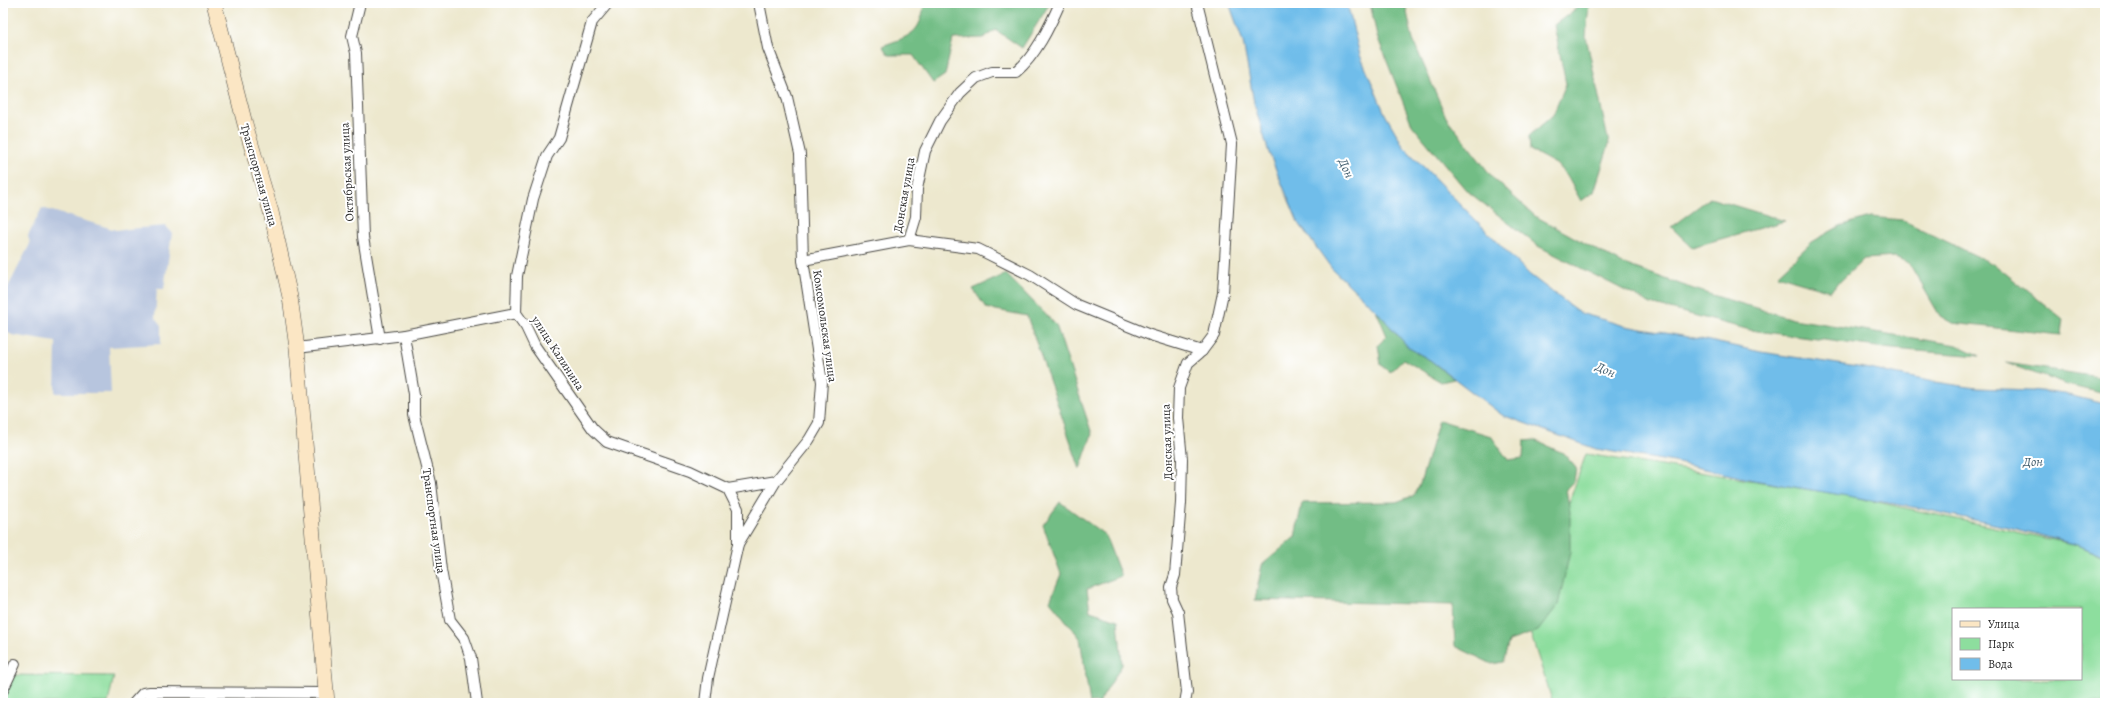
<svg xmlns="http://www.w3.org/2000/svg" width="2108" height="706" font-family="Alegreya,serif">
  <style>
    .industrial { fill: #b7c5de }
    .green { fill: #8dde9e; stroke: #5c8464; fill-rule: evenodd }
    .forest { fill: #72bd85; stroke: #4e7458 }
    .water { fill: #70bdea; stroke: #4e748a }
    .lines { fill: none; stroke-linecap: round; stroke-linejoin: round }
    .street-casing { stroke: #484743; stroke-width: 12 }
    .secondary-casing { stroke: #484743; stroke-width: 16 }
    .street { stroke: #fff; stroke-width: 10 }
    .secondary { stroke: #fbe6c4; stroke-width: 15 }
    .labels { text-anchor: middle; stroke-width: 4; stroke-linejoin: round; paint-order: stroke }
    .street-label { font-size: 12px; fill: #2b2b2b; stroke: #fff }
    .water-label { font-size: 13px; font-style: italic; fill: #435e6e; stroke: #fff }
  </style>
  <rect width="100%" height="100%" fill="#fff"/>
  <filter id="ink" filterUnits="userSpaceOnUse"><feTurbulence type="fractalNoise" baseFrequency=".025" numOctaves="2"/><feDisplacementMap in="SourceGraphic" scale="8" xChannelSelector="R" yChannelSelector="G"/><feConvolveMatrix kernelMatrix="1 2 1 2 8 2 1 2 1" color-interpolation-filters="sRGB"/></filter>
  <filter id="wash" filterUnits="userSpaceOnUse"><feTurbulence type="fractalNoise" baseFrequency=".012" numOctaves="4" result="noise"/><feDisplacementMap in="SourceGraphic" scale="16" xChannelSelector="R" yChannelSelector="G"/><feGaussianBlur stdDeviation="0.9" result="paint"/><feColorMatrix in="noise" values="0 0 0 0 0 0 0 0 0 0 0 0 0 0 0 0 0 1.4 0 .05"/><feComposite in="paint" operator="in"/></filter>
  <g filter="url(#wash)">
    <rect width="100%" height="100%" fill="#ede8ce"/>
    <path class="industrial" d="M42 208 116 230 166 226 172 233 164 289H157L155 317 161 326V344L109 347 111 393H55L56 342 12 335 3 330V297L30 244 28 236Z"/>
    <g class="green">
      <path d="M1586 454 1849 496 2077 545 2105 558V703H1553L1527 623ZM1953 609H2081V679H1953Z"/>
      <path d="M3 675 114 676 108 703H3Z"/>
    </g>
    <g class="forest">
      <path d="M924 3H1050L1022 48 996 30 983 38 953 39 945 75 933 83 913 55H889L882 46C909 36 921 35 924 3Z"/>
      <path d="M1370 3H1405L1413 40 1446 117 1493 178 1535 216 1621 263 1702 292 1793 319 1957 345 1980 356 1892 349 1750 330 1651 304 1538 246 1466 190 1412 125 1377 36Z"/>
      <path d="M1574 3H1589L1586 37 1609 144 1594 192 1581 201 1567 176 1556 164 1530 150 1529 136 1553 115 1566 84 1554 25 1577 8Z"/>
      <path d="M1710 198 1785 221 1692 247 1671 227Z"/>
      <path d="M1870 217 1902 220 1995 265 2063 319 2061 335 1952 323 1940 316 1909 263 1895 257 1864 259 1830 291 1777 275 1812 242 1840 226Z"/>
      <path d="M1006 274 1056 325 1092 434 1080 469 1027 316 986 308 973 289Z"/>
      <path d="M1376 310 1409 348 1430 360 1454 379 1441 382 1403 359 1390 372 1381 365 1378 345 1387 336Z"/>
      <path d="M2006 363 2105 378V394L2067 385Z"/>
      <path d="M1439 420 1491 436 1508 460 1523 458 1524 441 1534 440 1563 453 1576 468 1574 481 1566 489 1570 512V552L1558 605 1538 631 1509 641 1503 662 1492 664 1455 646 1453 605 1255 600 1262 565 1295 537 1302 503 1396 502 1413 496 1420 484Z"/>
      <path d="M1060 502 1105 535 1121 576 1087 589 1090 611 1118 620 1122 665 1099 703H1090L1080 638 1050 601 1061 574 1043 525Z"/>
    </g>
    <path class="water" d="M1229 3H1347L1360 55 1385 114 1404 147 1530 275 1580 313 1625 326 1700 339 1761 352 1864 368 1929 381 1976 388 2032 390 2064 394 2105 404V557L2077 545 2017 529 1918 508 1753 480 1674 462 1596 449 1502 415 1430 360 1409 348 1376 310 1332 269 1298 222 1269 153 1254 103 1243 42Z"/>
  </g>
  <g filter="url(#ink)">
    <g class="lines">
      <g class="street-casing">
        <g id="street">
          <path d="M360 3 352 36 356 53 363 237 380 339"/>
          <path d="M608 3 592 22 559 138 547 156 533 199 517 276 516 313 526 327 535 346 593 429 607 442 690 471 728 489 738 509V544"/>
          <path d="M909 240 916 217 917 189 925 151 940 121 960 93 976 78 992 72H1016C1036 55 1049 28 1060 3"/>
          <path d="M803 260 909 240 978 249 1030 275 1077 305 1150 335 1202 351"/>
          <path d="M404 335 414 394V415L431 483 441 570 450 620 464 638 471 658 477 703"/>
          <path d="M297 348 404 335 516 313"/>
          <path d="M728 489 776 481"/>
          <path d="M3 690 15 664"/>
          <path d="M134 703 143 693 150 692 326 693"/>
          <path d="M705 703 708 678 738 544 776 481 809 440 819 423 822 382 803 260 800 154 787 97 768 48 759 3"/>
          <path d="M1185 703 1187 692 1178 612 1172 599 1171 587 1175 575 1181 503 1182 459 1178 418 1179 388 1188 363 1202 351 1214 335 1223 293 1232 144 1197 3"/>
        </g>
      </g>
      <g class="secondary-casing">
        <path id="secondary" d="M214 3 245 124 271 212 290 297 297 348 327 703"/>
      </g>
      <use href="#street" class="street"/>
      <use href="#secondary" class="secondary"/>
    </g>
  </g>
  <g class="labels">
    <g class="street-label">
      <text transform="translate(347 172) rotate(-93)" y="4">Октябрьская улица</text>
      <text transform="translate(259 175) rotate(74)" y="4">Транспортная улица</text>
      <text transform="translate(904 195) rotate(-80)" y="4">Донская улица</text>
      <text transform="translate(825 326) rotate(82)" y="4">Комсомольская улица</text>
      <text transform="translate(558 353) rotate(57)" y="4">улица Калинина</text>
      <text transform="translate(1167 442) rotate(-92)" y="4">Донская улица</text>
      <text transform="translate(434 521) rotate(82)" y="4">Транспортная улица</text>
    </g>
    <g class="water-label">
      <text transform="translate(1347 168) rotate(66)" y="5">Дон</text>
      <text transform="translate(1606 369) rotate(24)" y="5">Дон</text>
      <text x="2033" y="466">Дон</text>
    </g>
  </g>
  <rect width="2108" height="706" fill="none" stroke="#fff" stroke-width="16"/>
  <rect x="1952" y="608" width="130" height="72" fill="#ffffff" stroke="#aaaaaa"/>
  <rect x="1960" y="621" width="20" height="6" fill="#fbe6c4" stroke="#aaaaaa"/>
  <text x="1988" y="628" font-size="12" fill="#2b2b2b">Улица</text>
  <rect x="1960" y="638" width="20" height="12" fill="#8dde9e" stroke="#aaaaaa"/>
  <text x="1988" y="648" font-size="12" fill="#2b2b2b">Парк</text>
  <rect x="1960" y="658" width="20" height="12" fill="#70bdea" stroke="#aaaaaa"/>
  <text x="1988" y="668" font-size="12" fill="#2b2b2b">Вода</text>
</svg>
